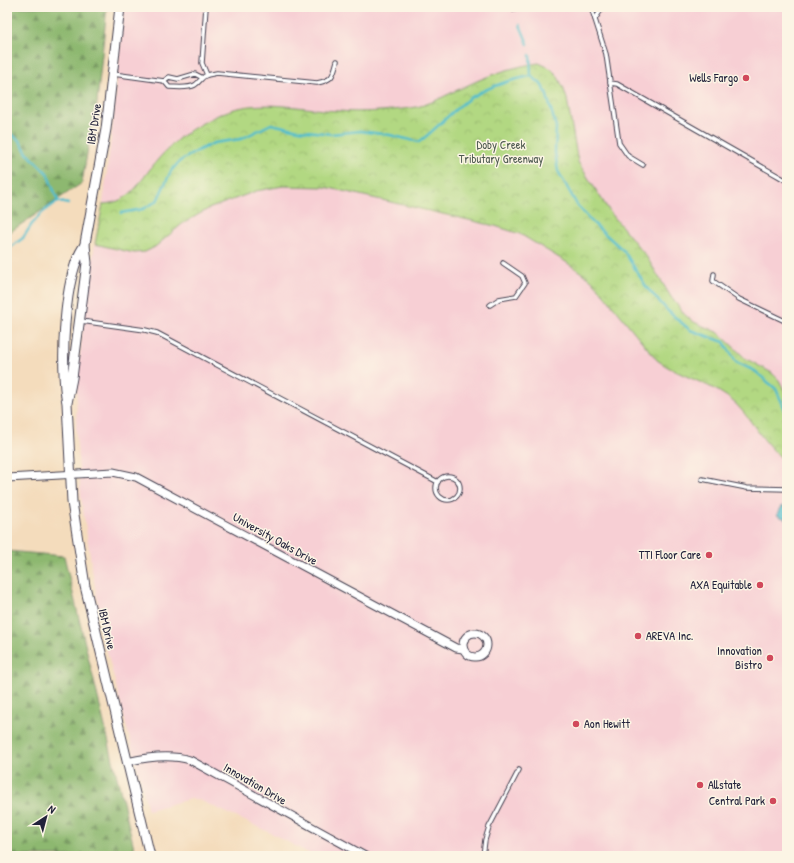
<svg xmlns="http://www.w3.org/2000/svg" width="794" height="863" font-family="'Patrick Hand',sans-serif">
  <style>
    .built { fill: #f7cfd4 }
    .forest { fill: url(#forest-firs); stroke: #586d56 }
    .park { fill: url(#park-crowns); stroke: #6a7d5e }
    .water { fill: url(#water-ripples); stroke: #3a7084 }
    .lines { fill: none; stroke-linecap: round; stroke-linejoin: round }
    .stream { stroke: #51bdcd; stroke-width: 2.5 }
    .service-casing { stroke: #423e4e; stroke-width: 5.5 }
    .minor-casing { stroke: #423e4e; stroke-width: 9 }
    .tertiary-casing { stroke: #423e4e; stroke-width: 11 }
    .service { stroke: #fff; stroke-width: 3.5 }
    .minor { stroke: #fff; stroke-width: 7 }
    .tertiary { stroke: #fff; stroke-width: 9 }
    .poi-dot { fill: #d1495b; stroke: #fcf5e5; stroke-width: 1.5 }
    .labels { text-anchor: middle; stroke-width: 3; stroke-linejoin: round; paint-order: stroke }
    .poi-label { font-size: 12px; fill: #22223b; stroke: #fcf5e5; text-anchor: end }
    .street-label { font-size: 12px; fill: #22223b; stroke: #fcf5e5 }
    .park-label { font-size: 12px; fill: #4d5950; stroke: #fcf5e5 }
  </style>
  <defs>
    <pattern id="forest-firs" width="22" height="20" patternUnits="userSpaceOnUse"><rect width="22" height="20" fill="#8db870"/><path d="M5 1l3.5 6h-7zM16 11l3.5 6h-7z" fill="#73955d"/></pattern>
    <pattern id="park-crowns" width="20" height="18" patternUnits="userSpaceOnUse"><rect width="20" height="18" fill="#b2d882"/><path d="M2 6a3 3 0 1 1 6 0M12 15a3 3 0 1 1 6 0" fill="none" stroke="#99b971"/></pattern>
    <pattern id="water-ripples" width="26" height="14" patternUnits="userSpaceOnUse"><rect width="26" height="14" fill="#51bdcd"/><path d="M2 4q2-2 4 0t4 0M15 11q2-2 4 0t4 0" fill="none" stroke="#4399a8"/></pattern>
  </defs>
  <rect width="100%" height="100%" fill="#fcf5e5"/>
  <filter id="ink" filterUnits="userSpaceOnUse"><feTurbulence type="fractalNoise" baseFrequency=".025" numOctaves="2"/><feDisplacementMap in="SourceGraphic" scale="8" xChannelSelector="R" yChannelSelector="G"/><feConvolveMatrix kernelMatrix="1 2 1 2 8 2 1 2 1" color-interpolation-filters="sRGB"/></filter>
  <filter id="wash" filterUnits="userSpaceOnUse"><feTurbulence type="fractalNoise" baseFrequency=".012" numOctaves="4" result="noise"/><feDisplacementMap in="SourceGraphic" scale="16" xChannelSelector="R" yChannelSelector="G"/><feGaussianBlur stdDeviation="0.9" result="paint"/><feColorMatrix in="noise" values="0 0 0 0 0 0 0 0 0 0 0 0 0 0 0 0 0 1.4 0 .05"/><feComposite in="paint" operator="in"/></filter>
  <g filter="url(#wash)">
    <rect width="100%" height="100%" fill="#f4dcbc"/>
    <g class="built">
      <path d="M124 7H787V396L786 392 757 364 745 358 719 333 694 322 685 315 671 297 646 256 610 212 593 187 578 162 571 121 528 64 466 86 439 99 413 108 375 112 339 111 274 105H249L228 110 179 138 155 162 131 194 113 203 103 204 114 113Z"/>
      <path d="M283 186 325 187 357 193 423 211 495 226 520 234 566 262 592 280 657 360 670 369 716 390 735 403 772 449 787 462V856H314L273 834 197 799H190L148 810 106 647 93 575 81 497 76 433 77 382 86 297 95 244 117 250 145 252 155 247 182 224 208 209 256 191Z"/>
    </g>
    <g class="forest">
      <path d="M7 7H107L96 112H94L82 183 7 234Z"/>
      <path d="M7 551 64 556 136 856H7Z"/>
    </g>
    <path class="park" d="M539 63 550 68 557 75 563 87 567 99 578 162 610 212 646 256 671 297 685 315 694 322 719 333 745 358 772 373 779 380 787 396V462C765 447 754 422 736 404 714 383 681 378 657 360L592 280 566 262 520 234 495 226 325 187 283 186 256 191 208 209 182 224 155 247 145 252 134 253 95 244 103 204C132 202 138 183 155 163 161 155 170 147 178 139 188 131 202 123 214 117 253 96 297 109 338 111 363 113 386 111 411 108 429 106 447 94 464 87 486 76 514 66 539 63Z"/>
    <path class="water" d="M782 506H787V520L777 515Z"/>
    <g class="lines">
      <g class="stream">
        <path d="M520 25 528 44"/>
        <path d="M530 55 531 76"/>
        <path d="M7 131 20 141 27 153 47 173 58 201"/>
        <path d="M121 213 143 209 157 201 171 171 180 161 199 150 214 143 241 139 271 124 299 130 331 134 360 131 390 135 419 142C437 129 451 111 470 98 489 86 510 80 531 76L540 83 546 92 556 127 555 152 558 171 577 205 592 222 624 251 647 288 668 311 690 330 724 342 736 362 755 371 776 389 787 414"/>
        <path d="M7 250 23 238 32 224 43 212 58 201 68 204"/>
      </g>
    </g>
  </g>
  <g filter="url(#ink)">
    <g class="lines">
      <g class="service-casing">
        <g id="service">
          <path d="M506 7 510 9 527 7"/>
          <path d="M527 7 533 9 545 7"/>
          <path d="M591 7 606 54 619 143 628 156 643 165"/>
          <path d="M595 19 603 7"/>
          <path d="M113 74 164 81 169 87C177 87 187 89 195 85 200 82 201 77 207 75L202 63 206 7"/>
          <path d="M207 75 217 73 317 83C333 80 333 76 337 61"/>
          <path d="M164 81 169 77 178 79 195 74 201 77"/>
          <path d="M610 83 617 84 787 181"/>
          <path d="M714 274 713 281 739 299 787 322"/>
          <path d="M490 305 499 299 516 296 525 283 522 276 503 263"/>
          <path d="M81 321 145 330 157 333 438 482"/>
          <circle cx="448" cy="488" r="12"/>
          <path d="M702 479 747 488 787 489"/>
          <path d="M483 856 485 840 489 827 519 770"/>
        </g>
      </g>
      <g class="minor-casing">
        <g id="minor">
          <path d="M7 478 113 472 136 477 456 648 463 649"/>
          <circle cx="475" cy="645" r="12"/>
          <path d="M127 762C148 757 170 754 190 760L365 856"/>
        </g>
      </g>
      <g class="tertiary-casing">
        <g id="tertiary">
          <path d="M84 249 106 129 120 7"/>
          <path d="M67 403C60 368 63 273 85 245L87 263 72 378 67 403 72 502 85 586 150 856"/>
        </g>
      </g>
      <use href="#service" class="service"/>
      <use href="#minor" class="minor"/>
      <use href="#tertiary" class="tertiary"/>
    </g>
  </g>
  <g class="poi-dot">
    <circle cx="746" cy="78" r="4"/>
    <circle cx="709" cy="555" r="4"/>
    <circle cx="760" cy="585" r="4"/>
    <circle cx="638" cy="636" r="4"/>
    <circle cx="770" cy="658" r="4"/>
    <circle cx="576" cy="724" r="4"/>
    <circle cx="700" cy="785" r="4"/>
    <circle cx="773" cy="801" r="4"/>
  </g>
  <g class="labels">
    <g class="poi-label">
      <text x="738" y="82">Wells Fargo</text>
      <text x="701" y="559">TTI Floor Care</text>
      <text x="752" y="589">AXA Equitable</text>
      <text x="646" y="640" text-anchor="start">AREVA Inc.</text>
      <text x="762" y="655">Innovation<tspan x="762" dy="14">Bistro</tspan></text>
      <text x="584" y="728" text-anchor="start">Aon Hewitt</text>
      <text x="708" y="789" text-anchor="start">Allstate</text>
      <text x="765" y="805">Central Park</text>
    </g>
    <g class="street-label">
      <text transform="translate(94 124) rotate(-81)" y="4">IBM Drive</text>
      <text transform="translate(275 539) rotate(29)" y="4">University Oaks Drive</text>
      <text transform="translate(107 629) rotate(77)" y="4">IBM Drive</text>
      <text transform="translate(255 784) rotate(30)" y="4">Innovation Drive</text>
    </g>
    <g class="park-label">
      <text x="501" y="149">Doby Creek<tspan x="501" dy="14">Tributary Greenway</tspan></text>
    </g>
  </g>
  <rect width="794" height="863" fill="none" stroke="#fcf5e5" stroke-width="24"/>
  <g transform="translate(46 817) rotate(36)" stroke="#fcf5e5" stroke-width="3" paint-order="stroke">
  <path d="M0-3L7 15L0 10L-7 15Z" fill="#22223b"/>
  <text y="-6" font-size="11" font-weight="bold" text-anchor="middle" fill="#22223b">N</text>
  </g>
</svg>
